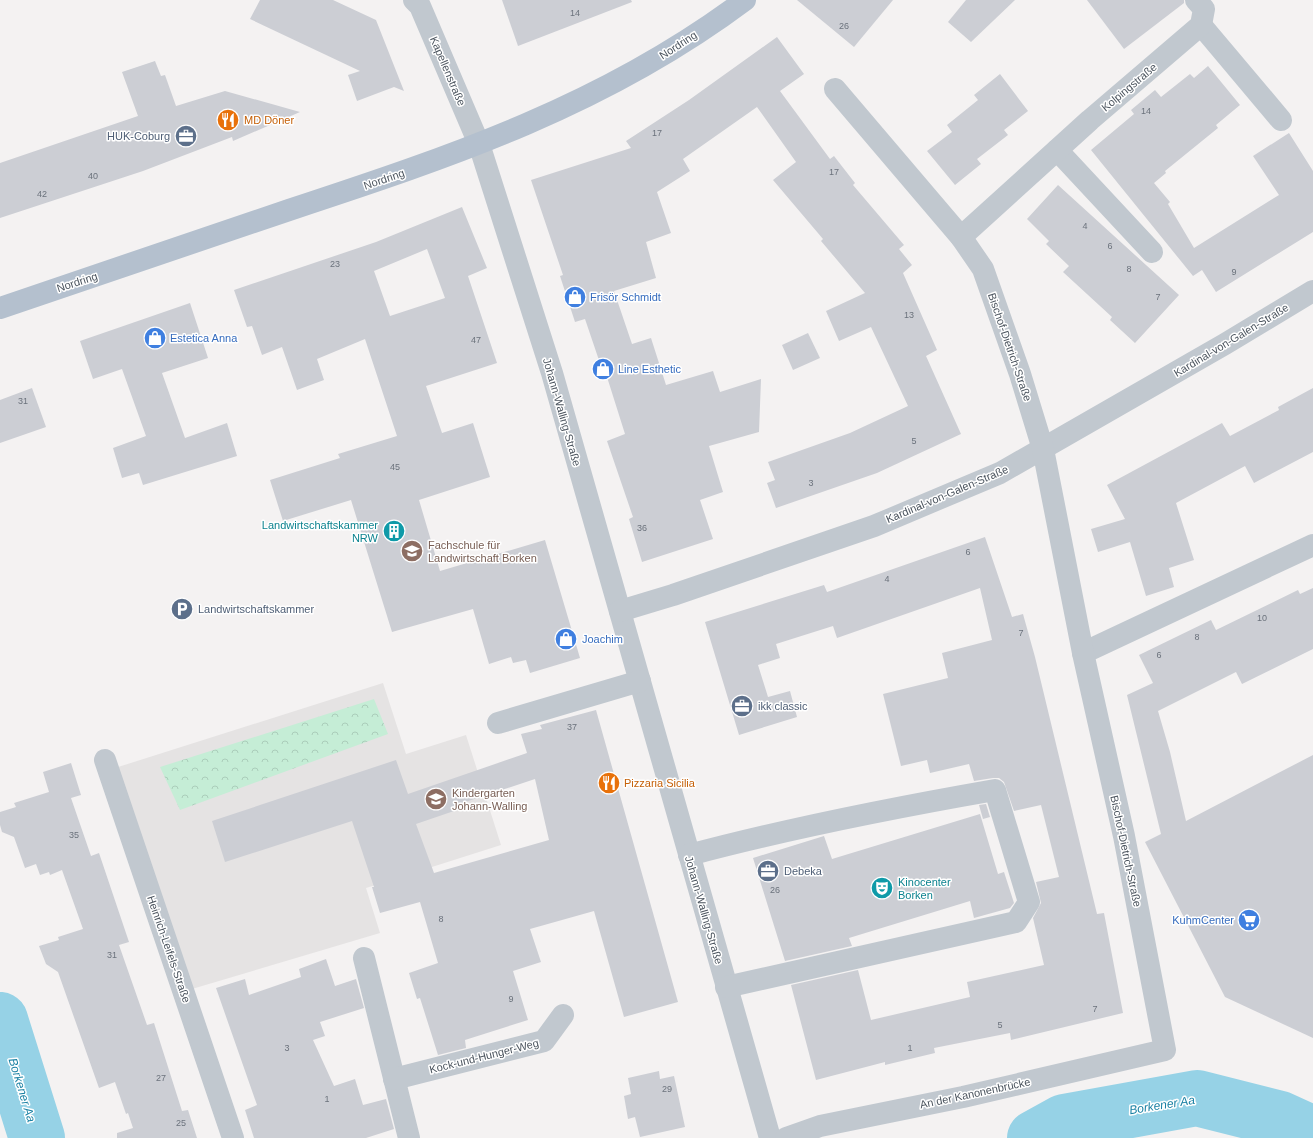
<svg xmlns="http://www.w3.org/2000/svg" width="1313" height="1138" font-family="Helvetica,sans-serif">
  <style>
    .education { fill: #e5e3e3 }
    .forest { fill: url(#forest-crowns) }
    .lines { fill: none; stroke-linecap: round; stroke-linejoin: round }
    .river { stroke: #96d2e6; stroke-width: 56 }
    .building { fill: #ccced4; fill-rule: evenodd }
    .minor { stroke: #c1c8cf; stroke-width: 22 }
    .major { stroke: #b4c0ce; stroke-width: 22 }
    .labels { text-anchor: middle; stroke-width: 3; stroke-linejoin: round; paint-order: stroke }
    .number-label { font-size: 9px; fill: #6b727c }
    .street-label { font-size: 11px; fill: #4b545e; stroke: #fff }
    .food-label { font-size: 11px; fill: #c56008; stroke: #fff; text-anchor: start }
    .service-label { font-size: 11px; fill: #4e5e75; stroke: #fff; text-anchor: start }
    .shop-label { font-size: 11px; fill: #366cbe; stroke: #fff; text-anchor: start }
    .culture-label { font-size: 11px; fill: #0d838f; stroke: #fff; text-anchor: end }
    .education-label { font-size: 11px; fill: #785e54; stroke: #fff; text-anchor: start }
    .water-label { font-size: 12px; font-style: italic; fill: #1980a3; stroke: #fff }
  </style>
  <defs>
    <pattern id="forest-crowns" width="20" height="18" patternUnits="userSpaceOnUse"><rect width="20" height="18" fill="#c5edd6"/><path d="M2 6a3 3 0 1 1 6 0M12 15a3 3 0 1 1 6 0" fill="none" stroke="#abcdba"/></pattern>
  </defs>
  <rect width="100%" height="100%" fill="#f4f2f2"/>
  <path class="education" d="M383 683 406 754 466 735 501 845 366 888 380 933 192 989 115 768Z"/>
  <path class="forest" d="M374 699 388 734 180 810 160 767Z"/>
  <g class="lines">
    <g class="river">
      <path d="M0 1020 37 1138"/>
      <path d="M1035 1138 1064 1122 1197 1098 1280 1119 1313 1134"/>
    </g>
  </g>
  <g class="building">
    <path d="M260 0H333L376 20 404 91 394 87 357 101 348 75 360 71 250 19Z"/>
    <path d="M502 0H631L632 2 518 46Z"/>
    <path d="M797 0H893L854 47Z"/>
    <path d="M966 0H1015L971 42 948 22Z"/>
    <path d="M1087 0H1184V3L1124 49Z"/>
    <path d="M777 37 804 74 780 91 830 159 834 156 855 183 853 185 904 245 899 249 912 265 903 273 937 350 926 356 961 434 877 473 776 508 767 483 775 480 768 462 850 433 908 406 871 327 839 341 826 311 865 293 821 241 823 239 773 180 796 162 757 107 683 159 690 171 657 192 671 233 646 242 656 278 614 291 632 344 651 338 666 385 713 371 720 392 761 379 759 432 709 446 723 492 700 500 713 539 642 562 629 519 633 517 607 441 625 434 607 377 605 378 585 319 575 322 560 276 563 275 531 180 631 148 626 141 689 100Z"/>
    <path d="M155 61 161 76 165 75 176 106 225 91 300 112 233 141 232 137 143 171 0 218V163L138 116 122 72Z"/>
    <path d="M1208 66 1240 105 1216 125 1218 128 1165 171 1166 173 1154 183 1170 202 1168 204 1194 248 1279 195 1253 156 1289 133 1313 171V232L1216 292 1202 270 1193 276 1091 150 1134 114 1131 110 1155 90 1161 97 1190 74 1194 78Z"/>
    <path d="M1000 74 1028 111 1004 130 1008 135 977 159 981 164 955 185 927 151 952 132 947 125 978 100 974 95Z"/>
    <path d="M1058 185 1179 295 1135 343 1110 320 1112 317 1063 272 1069 266 1046 244 1049 241 1027 219Z"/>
    <path d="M462 207 487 268 468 276 497 363 426 386 442 433 473 423 490 477 419 500 440 571 545 540 580 658 530 673 526 660 513 663 511 657 489 664 473 609 392 632 351 500 283 521 270 480 340 458 338 454 397 436 365 339 317 359 324 380 297 390 282 347 262 355 252 326 247 327 234 290 376 242ZM427 249 445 298 390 316 374 271Z"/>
    <path d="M190 303 208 358 162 373 185 438 227 423 237 456 143 485 139 473 122 478 113 448 146 436 122 369 93 379 80 341Z"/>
    <path d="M808 333 820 358 793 370 782 345Z"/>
    <path d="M32 388 46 427 0 443V400Z"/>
    <path d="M1313 388V452L1254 483 1245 466 1176 503 1194 560 1169 568 1174 587 1146 596 1130 542 1098 552 1091 529 1125 519 1107 485 1222 423 1230 436 1279 410 1278 407Z"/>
    <path d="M985 537 1012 617 1023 614 1035 657 1097 914 1104 913 1123 1013 1011 1040 1010 1033 934 1048 935 1053 885 1065V1062L816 1080 791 985 858 970 871 1020 970 997 967 982 1044 965 1033 918 1041 903 1036 882 1059 877 1041 805 1014 811 1004 782 999 778H993L974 781 969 764 930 773 927 760 901 766 883 694 948 678 942 653 992 640 980 588 837 638 833 626 776 644 780 658 758 665 768 697 790 691 797 717 739 735 705 622 824 585 827 592Z"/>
    <path d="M1313 588V649L1242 684 1236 672 1158 711 1170 752 1186 821 1313 755V1038L1225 997 1145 842 1161 834 1127 695 1153 683 1139 655 1211 620 1216 630 1298 590 1300 594Z"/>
    <path d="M596 710 678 1002 624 1017 594 911 530 929 541 962 513 971 528 1020 465 1040 466 1048 438 1055 420 998 417 999 409 973 438 963 420 902 380 913 372 887H374L352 821 225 862 212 821 396 760 408 794 527 753 521 734 542 729 540 725ZM535 779 549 840 434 873 416 824 454 811 453 806Z"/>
    <path d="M71 763 81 795 71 798 91 856 99 853 129 942 119 945 147 1025 154 1023 182 1111 188 1110 197 1138H117V1133L133 1128 128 1113 126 1114 115 1082 99 1088 58 972 46 964 39 946 59 940 58 937 83 929 62 870 50 875 49 872 40 875 36 864 25 868 14 837 2 832 0 825V812L16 807 14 803 49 792 43 772Z"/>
    <path d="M986 804 990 817 983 819 979 805Z"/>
    <path d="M980 814 998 874 1004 872 1014 903 1010 908 974 918 970 901 849 938 852 946 785 961 753 858 824 836 832 859Z"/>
    <path d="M326 959 335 986 356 979 364 1008 320 1022 325 1036 313 1040 334 1086 355 1079 363 1105 386 1099 394 1129 366 1138H254L245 1110 257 1105 216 988 245 979 249 995 301 977 299 969Z"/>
    <path d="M659 1071 660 1079 674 1076 685 1127 640 1137 635 1117 628 1119 624 1096 631 1094 628 1078Z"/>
  </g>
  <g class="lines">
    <g class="minor">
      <path d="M414 0 420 6 479 144 552 373 770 1138"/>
      <path d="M1201 25 1281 120"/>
      <path d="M1057 150 1152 252"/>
      <path d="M961 237 1090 120 1201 25 1204 9 1196 0"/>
      <path d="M620 611 673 595 874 526 1000 473 1225 344 1313 291"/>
      <path d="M1083 653 1313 545"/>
      <path d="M498 723 640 681"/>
      <path d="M105 760 233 1138"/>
      <path d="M689 855C790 828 892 808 995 790L1029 902 1016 922 726 987"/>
      <path d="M364 958 409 1138"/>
      <path d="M394 1079 544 1041 563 1015"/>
      <path d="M786 1138 820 1126 963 1097 1165 1050 1124 836 1083 653 1043 449 1020 374 983 269 961 237 835 89"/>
    </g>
    <path class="major" d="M0 308C96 275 192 242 289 210 453 156 605 105 745 0"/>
  </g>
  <defs>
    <g id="restaurant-disc" transform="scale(1.15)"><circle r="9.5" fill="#e8710a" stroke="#fff"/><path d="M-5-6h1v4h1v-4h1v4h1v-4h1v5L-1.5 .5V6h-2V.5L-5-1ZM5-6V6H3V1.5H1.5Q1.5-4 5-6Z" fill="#fff"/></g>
    <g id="office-disc" transform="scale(1.15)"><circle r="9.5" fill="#5c6f8a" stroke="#fff"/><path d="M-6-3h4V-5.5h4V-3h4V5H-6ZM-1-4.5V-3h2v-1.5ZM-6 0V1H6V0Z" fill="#fff"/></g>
    <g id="shop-disc" transform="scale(1.15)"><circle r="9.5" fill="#3f7fe0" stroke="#fff"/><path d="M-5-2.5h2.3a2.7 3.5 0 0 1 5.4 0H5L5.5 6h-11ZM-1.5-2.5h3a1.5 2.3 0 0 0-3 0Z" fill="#fff"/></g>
    <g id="building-disc" transform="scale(1.15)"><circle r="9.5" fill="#0f9aa8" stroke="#fff"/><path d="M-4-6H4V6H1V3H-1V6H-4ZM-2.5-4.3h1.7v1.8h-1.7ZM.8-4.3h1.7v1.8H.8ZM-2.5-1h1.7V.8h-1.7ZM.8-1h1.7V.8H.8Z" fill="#fff"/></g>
    <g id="university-disc" transform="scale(1.15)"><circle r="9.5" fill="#8d6e63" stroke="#fff"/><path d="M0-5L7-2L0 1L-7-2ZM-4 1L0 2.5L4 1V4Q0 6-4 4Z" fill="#fff"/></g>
    <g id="parking-disc" transform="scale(1.15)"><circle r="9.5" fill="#5c6f8a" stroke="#fff"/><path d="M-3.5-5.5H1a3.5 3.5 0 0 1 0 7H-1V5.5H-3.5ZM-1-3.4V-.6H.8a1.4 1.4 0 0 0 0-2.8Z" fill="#fff"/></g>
    <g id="school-disc" transform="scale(1.15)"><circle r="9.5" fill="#8d6e63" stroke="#fff"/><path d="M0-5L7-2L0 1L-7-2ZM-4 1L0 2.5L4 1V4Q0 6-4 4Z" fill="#fff"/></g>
    <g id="theatre-disc" transform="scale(1.15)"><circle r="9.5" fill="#0f9aa8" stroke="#fff"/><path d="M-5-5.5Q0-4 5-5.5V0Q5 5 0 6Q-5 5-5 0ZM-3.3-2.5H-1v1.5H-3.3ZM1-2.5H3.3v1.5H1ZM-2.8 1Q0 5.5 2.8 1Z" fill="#fff"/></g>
    <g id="supermarket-disc" transform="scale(1.15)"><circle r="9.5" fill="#3f7fe0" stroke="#fff"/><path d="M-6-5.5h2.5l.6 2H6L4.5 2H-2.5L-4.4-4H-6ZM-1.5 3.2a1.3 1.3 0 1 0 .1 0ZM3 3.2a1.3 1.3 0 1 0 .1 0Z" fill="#fff"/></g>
  </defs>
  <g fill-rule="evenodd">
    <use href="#restaurant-disc" x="228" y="120"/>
    <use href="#office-disc" x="186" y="136"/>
    <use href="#shop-disc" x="575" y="297"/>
    <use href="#shop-disc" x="155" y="338"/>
    <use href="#shop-disc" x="603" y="369"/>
    <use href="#building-disc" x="394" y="531"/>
    <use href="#university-disc" x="412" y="551"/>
    <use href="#parking-disc" x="182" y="609"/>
    <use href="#shop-disc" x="566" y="639"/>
    <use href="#office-disc" x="742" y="706"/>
    <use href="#restaurant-disc" x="609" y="783"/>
    <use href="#school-disc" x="436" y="799"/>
    <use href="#office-disc" x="768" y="871"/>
    <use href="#theatre-disc" x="882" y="888"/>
    <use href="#supermarket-disc" x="1249" y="920"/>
  </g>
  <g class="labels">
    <g class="number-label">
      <text x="575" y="16">14</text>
      <text x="844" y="29">26</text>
      <text x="1146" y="114">14</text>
      <text x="657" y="136">17</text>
      <text x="834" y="175">17</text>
      <text x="93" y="179">40</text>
      <text x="42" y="197">42</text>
      <text x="1085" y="229">4</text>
      <text x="1110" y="249">6</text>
      <text x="335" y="267">23</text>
      <text x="1129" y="272">8</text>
      <text x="1234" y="275">9</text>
      <text x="1158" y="300">7</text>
      <text x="909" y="318">13</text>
      <text x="476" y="343">47</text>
      <text x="23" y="404">31</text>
      <text x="914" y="444">5</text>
      <text x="395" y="470">45</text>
      <text x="811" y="486">3</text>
      <text x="642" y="531">36</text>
      <text x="968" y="555">6</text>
      <text x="887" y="582">4</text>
      <text x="1262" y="621">10</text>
      <text x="1021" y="636">7</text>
      <text x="1197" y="640">8</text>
      <text x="1159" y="658">6</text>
      <text x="572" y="730">37</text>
      <text x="74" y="838">35</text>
      <text x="775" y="893">26</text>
      <text x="441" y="922">8</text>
      <text x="112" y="958">31</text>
      <text x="511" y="1002">9</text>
      <text x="1095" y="1012">7</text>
      <text x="1000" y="1028">5</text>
      <text x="287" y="1051">3</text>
      <text x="910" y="1051">1</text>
      <text x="161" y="1081">27</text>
      <text x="667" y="1092">29</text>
      <text x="327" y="1102">1</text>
      <text x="181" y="1126">25</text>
    </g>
    <g class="street-label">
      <text transform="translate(678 45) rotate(-33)" y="4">Nordring</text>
      <text transform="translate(448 71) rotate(67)" y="4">Kapellenstraße</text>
      <text transform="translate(1129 87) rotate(-40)" y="4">Kolpingstraße</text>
      <text transform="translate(384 179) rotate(-19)" y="4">Nordring</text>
      <text transform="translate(77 282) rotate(-18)" y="4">Nordring</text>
      <text transform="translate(1231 340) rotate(-31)" y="4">Kardinal-von-Galen-Straße</text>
      <text transform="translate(1010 347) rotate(71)" y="4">Bischof-Dietrich-Straße</text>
      <text transform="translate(562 412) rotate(74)" y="4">Johann-Walling-Straße</text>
      <text transform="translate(947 494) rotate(-23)" y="4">Kardinal-von-Galen-Straße</text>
      <text transform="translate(1126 851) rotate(78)" y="4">Bischof-Dietrich-Straße</text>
      <text transform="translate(704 910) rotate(74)" y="4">Johann-Walling-Straße</text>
      <text transform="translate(169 949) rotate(71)" y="4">Heinrich-Leifels-Straße</text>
      <text transform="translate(484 1056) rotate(-14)" y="4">Kock-und-Hunger-Weg</text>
      <text transform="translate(975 1093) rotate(-12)" y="4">An der Kanonenbrücke</text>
    </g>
    <g class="food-label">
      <text x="244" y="124">MD Döner</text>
      <text x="624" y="787">Pizzaria Sicilia</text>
    </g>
    <g class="service-label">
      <text x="170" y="140" text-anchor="end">HUK-Coburg</text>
      <text x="198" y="613">Landwirtschaftskammer</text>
      <text x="758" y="710">ikk classic</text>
      <text x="784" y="875">Debeka</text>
    </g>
    <g class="shop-label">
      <text x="590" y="301">Frisör Schmidt</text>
      <text x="170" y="342">Estetica Anna</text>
      <text x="618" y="373">Line Esthetic</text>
      <text x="582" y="643">Joachim</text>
      <text x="1234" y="924" text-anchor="end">KuhmCenter</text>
    </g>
    <g class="culture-label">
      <text x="378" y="529">Landwirtschaftskammer<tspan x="378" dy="13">NRW</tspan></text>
      <text x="898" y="886" text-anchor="start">Kinocenter<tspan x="898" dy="13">Borken</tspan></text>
    </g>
    <g class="education-label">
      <text x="428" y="549">Fachschule für<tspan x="428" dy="13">Landwirtschaft Borken</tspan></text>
      <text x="452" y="797">Kindergarten<tspan x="452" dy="13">Johann-Walling</tspan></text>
    </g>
    <g class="water-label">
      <text transform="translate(22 1090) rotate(73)" y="4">Borkener Aa</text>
      <text transform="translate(1162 1105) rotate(-9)" y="4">Borkener Aa</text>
    </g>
  </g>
</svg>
